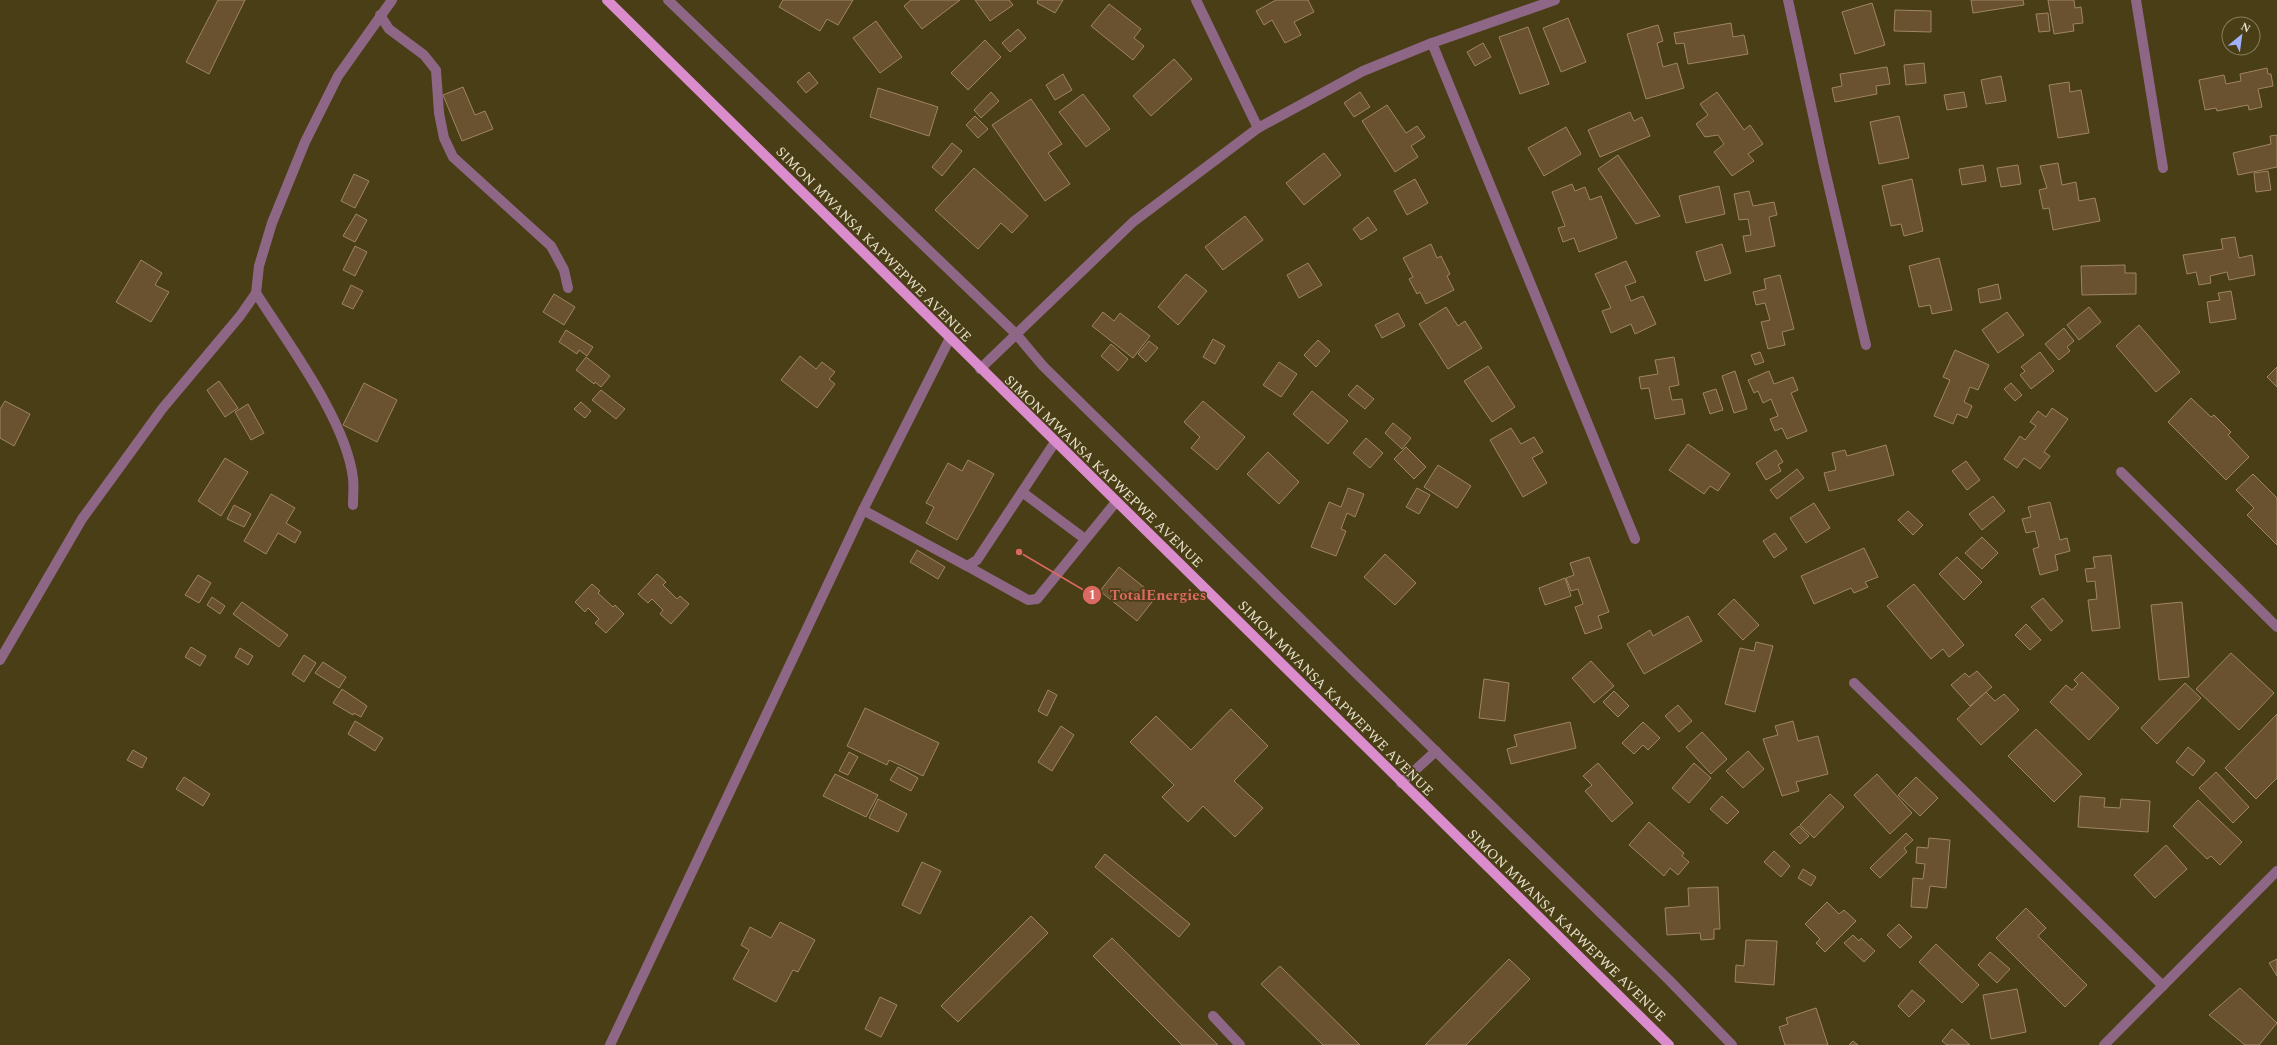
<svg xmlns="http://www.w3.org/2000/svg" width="2277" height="1045" font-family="Spectral,serif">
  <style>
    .building { fill: #6a512f; stroke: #9f8562 }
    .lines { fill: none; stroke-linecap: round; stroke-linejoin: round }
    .minor { stroke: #8e6786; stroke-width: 10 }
    .major { stroke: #da8ccc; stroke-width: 10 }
    .labels { text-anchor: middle; stroke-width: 3.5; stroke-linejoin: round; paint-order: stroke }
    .street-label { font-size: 14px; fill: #e7e1cb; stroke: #493e16 }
    .leader { fill: none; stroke: #dc6961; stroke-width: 1.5 }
    .callout-dot { fill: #dc6961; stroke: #493e16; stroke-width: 1.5 }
    .mark-label { font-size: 12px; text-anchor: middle; font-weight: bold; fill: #fff }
    .callout-label { font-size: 15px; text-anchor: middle; font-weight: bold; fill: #dc6961; stroke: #493e16; stroke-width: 3.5; stroke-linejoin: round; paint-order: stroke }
  </style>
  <rect width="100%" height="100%" fill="#493e16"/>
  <g class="building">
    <path d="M218 0H245L209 74 186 62Z"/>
    <path d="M783 0H853L838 25 827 19 820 31 779 7Z"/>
    <path d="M911 0H960L922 29 904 6Z"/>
    <path d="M975 0H1009L1013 5 990 21Z"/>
    <path d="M1038 0H1063L1055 13 1037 3Z"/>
    <path d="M1276 0H1308L1314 12 1294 22 1301 35 1285 43 1272 20 1264 25 1256 11Z"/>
    <path d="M1971 0H2023L2024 5 1973 13Z"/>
    <path d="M2048 0H2074L2075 8 2081 7 2083 23 2073 24 2074 31 2054 34Z"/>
    <path d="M1872 3 1885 45 1855 54 1842 12Z"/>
    <path d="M1109 4 1141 29 1134 38 1144 46 1133 60 1091 26Z"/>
    <path d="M1895 10 1931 11V32L1894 31Z"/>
    <path d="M2048 13 2050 31 2039 32 2036 14Z"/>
    <path d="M1568 18 1586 62 1561 72 1543 28Z"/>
    <path d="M876 21 902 57 880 73 853 38Z"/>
    <path d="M1731 23 1733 37 1744 35 1748 54 1688 64 1684 43 1676 44 1674 33Z"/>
    <path d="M1658 25 1663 41 1657 43 1663 67 1677 63 1684 88 1646 99 1627 34Z"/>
    <path d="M1528 27 1549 84 1520 94 1499 37Z"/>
    <path d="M1018 29 1026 38 1010 52 1002 43Z"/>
    <path d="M985 40 1001 57 968 90 951 73Z"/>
    <path d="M1483 43 1491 57 1475 66 1467 52Z"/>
    <path d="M1174 59 1192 79 1151 116 1133 96Z"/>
    <path d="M1924 63 1926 83 1906 85 1904 65Z"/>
    <path d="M1887 67 1890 84 1876 86 1877 94 1835 102 1832 88 1842 86 1840 74Z"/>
    <path d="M2267 68 2268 74H2271L2273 86 2258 89 2262 107 2249 110 2248 105 2217 111 2216 108 2205 110 2199 80 2224 75 2226 84 2241 81 2240 74Z"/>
    <path d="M809 72 818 83 806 93 797 82Z"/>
    <path d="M1063 74 1072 90 1055 100 1046 85Z"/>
    <path d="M2001 76 2006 101 1986 104 1981 80Z"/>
    <path d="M2069 82 2070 92 2081 90 2089 133 2058 138 2049 85Z"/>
    <path d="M463 87 475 115 485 111 493 129 462 141 443 95Z"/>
    <path d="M878 88 938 107 929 136 870 117Z"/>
    <path d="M991 92 999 101 981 118 974 110Z"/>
    <path d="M1360 92 1370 107 1354 117 1344 103Z"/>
    <path d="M1717 92 1744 130 1750 125 1763 144 1748 154 1754 161 1732 176 1714 152 1724 144 1718 135 1705 137 1696 124 1708 115 1700 104Z"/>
    <path d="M1964 92 1967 107 1947 110 1944 95Z"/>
    <path d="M1083 94 1110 129 1086 147 1059 112Z"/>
    <path d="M1031 99 1062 144 1048 153 1070 184 1045 201 992 125Z"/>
    <path d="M1387 105 1406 133 1417 126 1425 137 1411 146 1418 157 1395 172 1362 121Z"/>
    <path d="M1630 112 1634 121 1642 117 1650 136 1600 157 1588 130Z"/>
    <path d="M975 116 988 129 978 138 966 125Z"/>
    <path d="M1899 116 1909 158 1879 164 1870 122Z"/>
    <path d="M1566 127 1581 154 1544 176 1528 148Z"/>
    <path d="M2277 135V167L2238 175 2233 153 2271 144 2270 136Z"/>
    <path d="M952 143 962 151 942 176 932 167Z"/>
    <path d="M1324 153 1341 175 1304 205 1286 183Z"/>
    <path d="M1618 155 1660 216 1636 224 1598 169Z"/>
    <path d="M2058 163 2062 185 2076 182 2079 201 2095 198 2100 221 2053 230 2049 208 2043 209 2039 190 2047 188 2040 166Z"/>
    <path d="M1983 165 1986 181 1962 185 1959 169Z"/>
    <path d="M2018 165 2021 184 2001 187 1997 168Z"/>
    <path d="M974 168 1028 216 1012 233 1001 223 978 249 935 210Z"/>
    <path d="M2268 171 2271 190 2256 192 2254 173Z"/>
    <path d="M354 174 369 181 355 208 341 201Z"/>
    <path d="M1415 179 1428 203 1407 215 1394 191Z"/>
    <path d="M1912 179 1923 231 1904 236 1901 224 1891 226 1882 186Z"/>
    <path d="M1572 184 1575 191 1585 187 1590 200 1601 196 1617 238 1579 252 1574 238 1563 242 1558 228 1565 226 1552 192Z"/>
    <path d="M1719 186 1725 214 1686 223 1679 196Z"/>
    <path d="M1749 191 1753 206 1774 202 1777 215 1769 217 1775 246 1746 252 1743 236 1751 235 1748 219 1739 220 1734 194Z"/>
    <path d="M356 214 367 220 355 242 343 236Z"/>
    <path d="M1245 216 1263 240 1223 270 1205 247Z"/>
    <path d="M1368 217 1377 230 1361 240 1353 229Z"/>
    <path d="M2235 237 2239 258 2252 255 2255 275 2229 280 2227 272 2210 276 2211 283 2199 285 2196 272 2187 274 2183 255 2223 249 2221 239Z"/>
    <path d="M1431 244 1437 258 1441 256 1450 274 1447 276 1454 290 1426 304 1420 292 1417 294 1409 279 1413 277 1403 258Z"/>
    <path d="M1722 244 1731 273 1705 281 1696 252Z"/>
    <path d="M355 246 367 252 355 276 343 270Z"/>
    <path d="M1939 258 1952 310 1932 314 1930 305 1919 307 1909 266Z"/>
    <path d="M141 260 162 273 155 285 169 292 151 322 116 302Z"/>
    <path d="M1626 261 1636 282 1625 286 1631 301 1643 296 1656 324 1635 334 1631 324 1611 333 1602 311 1611 308 1595 274Z"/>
    <path d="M1308 263 1322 285 1299 298 1287 275Z"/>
    <path d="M2125 265V273H2136V294L2082 295 2081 266Z"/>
    <path d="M1186 274 1207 291 1178 325 1158 307Z"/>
    <path d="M1780 275 1794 329 1782 332 1785 345 1768 349 1761 322 1770 320 1765 303 1756 305 1753 292 1766 289 1764 279Z"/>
    <path d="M1998 284 2001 299 1980 303 1978 289Z"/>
    <path d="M351 285 363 291 353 309 342 304Z"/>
    <path d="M2231 291 2236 319 2210 323 2207 302 2220 300 2218 293Z"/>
    <path d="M554 294 575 307 564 325 543 312Z"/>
    <path d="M1446 307 1458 326 1465 321 1482 348 1448 369 1419 324Z"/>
    <path d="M2089 307 2101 322 2079 340 2067 325Z"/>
    <path d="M1103 312 1114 321 1120 313 1150 336 1133 358 1092 326Z"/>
    <path d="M2007 312 2024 335 1998 353 1982 330Z"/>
    <path d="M1398 313 1405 326 1382 338 1375 325Z"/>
    <path d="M2139 325 2180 372 2156 392 2116 346Z"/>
    <path d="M2064 328 2074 341 2067 347 2070 351 2059 360 2045 344Z"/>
    <path d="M566 330 593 347 587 356 579 350 577 354 559 342Z"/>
    <path d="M1213 339 1225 346 1215 364 1203 357Z"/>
    <path d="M1318 340 1330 351 1316 367 1304 355Z"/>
    <path d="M1149 341 1158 348 1146 362 1138 354Z"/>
    <path d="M1111 344 1128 359 1118 371 1101 356Z"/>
    <path d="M1955 350 1989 365 1978 390 1970 387 1964 402 1972 406 1967 418 1957 414 1953 424 1934 416 1950 380 1943 377Z"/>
    <path d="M1760 352 1764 362 1755 365 1751 355Z"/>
    <path d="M2040 352 2054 371 2031 389 2020 375 2025 371 2021 367Z"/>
    <path d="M800 356 816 369 822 362 835 372 829 379 835 384 817 408 781 380Z"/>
    <path d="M586 357 610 376 601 387 595 382 594 384 576 370Z"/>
    <path d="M1674 357 1679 385 1669 387 1672 400 1682 399 1685 414 1655 419 1649 388 1641 389 1639 377 1658 374 1655 360Z"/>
    <path d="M1279 362 1297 374 1281 397 1263 385Z"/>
    <path d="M1488 366 1515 407 1492 422 1464 381Z"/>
    <path d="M2277 367V387L2267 377Z"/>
    <path d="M1735 371 1747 409 1734 413 1722 376Z"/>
    <path d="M1769 371 1774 384 1793 377 1798 390 1791 393 1807 431 1787 439 1782 428 1775 431 1770 419 1778 416 1771 399 1763 403 1758 391 1754 393 1748 380Z"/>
    <path d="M219 381 238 408 225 417 207 390Z"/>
    <path d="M364 383 397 400 377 442 343 425Z"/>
    <path d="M2011 383 2022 395 2015 401 2004 389Z"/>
    <path d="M1357 385 1374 399 1365 409 1348 395Z"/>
    <path d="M1716 389 1723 410 1710 414 1703 393Z"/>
    <path d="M601 390 625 409 616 419 592 400Z"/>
    <path d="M1312 391 1348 421 1328 444 1293 414Z"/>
    <path d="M2191 398 2211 417 2214 415 2231 432 2228 435 2249 457 2226 480 2168 422Z"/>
    <path d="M5 401 30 414 14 446 0 438V409Z"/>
    <path d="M1203 401 1245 437 1217 470 1191 448 1200 437 1184 422Z"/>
    <path d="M581 402 591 411 585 418 574 409Z"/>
    <path d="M248 404 264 433 251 440 235 412Z"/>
    <path d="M2052 408 2068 419 2044 452 2050 456 2040 469 2024 458 2017 468 2004 459 2020 436 2025 440 2036 426 2030 422 2038 411 2046 417Z"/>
    <path d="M1393 423 1411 438 1402 449 1385 433Z"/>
    <path d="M1511 428 1521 444 1534 437 1543 452 1532 458 1547 483 1523 497 1490 440Z"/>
    <path d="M1366 438 1383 453 1370 468 1353 453Z"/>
    <path d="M1688 444 1730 474 1718 491 1710 486 1704 494 1669 470Z"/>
    <path d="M1886 445 1894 475 1829 491 1824 473 1836 470 1832 453 1845 450 1847 456Z"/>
    <path d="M1406 447 1426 467 1414 479 1394 459Z"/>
    <path d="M1776 450 1783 462 1778 465 1781 471 1766 480 1756 463Z"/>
    <path d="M1268 452 1299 482 1279 504 1247 474Z"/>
    <path d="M225 458 248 472 221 516 198 501Z"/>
    <path d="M968 460 994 474 957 540 926 523 934 507 926 503 948 463 962 471Z"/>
    <path d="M1966 461 1980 480 1967 490 1952 471Z"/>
    <path d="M1438 465 1471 486 1457 508 1424 487Z"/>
    <path d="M1797 469 1804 478 1777 499 1770 490Z"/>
    <path d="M2253 474 2277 498V545L2247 515 2254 508 2236 490Z"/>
    <path d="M1348 488 1364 494 1355 517 1347 513 1341 529 1346 531 1336 556 1311 547 1329 502 1341 507Z"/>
    <path d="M1417 488 1430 495 1419 514 1406 507Z"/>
    <path d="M271 494 295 508 286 523 301 532 295 543 278 533 266 554 244 541Z"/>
    <path d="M1993 496 2005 511 1982 530 1969 514Z"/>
    <path d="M2050 502 2060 540 2067 538 2070 551 2055 555 2058 570 2040 575 2033 549 2039 547 2035 531 2026 533 2022 519 2031 517 2028 507Z"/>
    <path d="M1814 503 1830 528 1806 543 1790 518Z"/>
    <path d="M234 505 251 514 244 527 227 519Z"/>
    <path d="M1908 511 1923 525 1913 535 1898 520Z"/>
    <path d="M1775 533 1787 549 1774 558 1763 541Z"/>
    <path d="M1982 537 1998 553 1982 569 1965 553Z"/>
    <path d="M1864 548 1878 577 1865 582 1868 587 1854 593 1851 588 1814 604 1801 576Z"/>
    <path d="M917 550 945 567 938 579 910 562Z"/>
    <path d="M1385 554 1416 583 1395 605 1364 577Z"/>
    <path d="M2111 555 2120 628 2092 631 2088 600 2097 599 2095 581 2087 582 2085 569 2095 568 2093 557Z"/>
    <path d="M1589 557 1609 612 1598 616 1602 628 1585 634 1575 607 1583 604 1578 589 1571 591 1566 578 1574 575 1570 563Z"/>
    <path d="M1957 557 1982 582 1964 600 1939 574Z"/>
    <path d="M1119 567 1156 597 1137 621 1100 591Z"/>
    <path d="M657 574 666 582 663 585 677 599 680 596 689 604 671 624 660 614 663 610 652 599 648 603 638 594Z"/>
    <path d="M198 575 211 583 199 603 185 595Z"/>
    <path d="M1565 578 1571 596 1545 605 1539 588Z"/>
    <path d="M592 584 600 591 598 593 613 607 615 605 624 614 606 633 595 623 599 619 588 608 585 612 575 602Z"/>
    <path d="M1914 584 1964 645 1949 657 1943 649 1931 659 1887 606Z"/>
    <path d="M212 597 225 606 220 614 207 605Z"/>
    <path d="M2043 598 2063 621 2051 631 2031 607Z"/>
    <path d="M1734 599 1759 625 1743 640 1718 614Z"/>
    <path d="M242 602 288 635 279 647 233 614Z"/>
    <path d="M2182 602 2189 677 2159 680 2151 605Z"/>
    <path d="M1688 616 1702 641 1644 674 1627 644 1650 630 1653 636Z"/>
    <path d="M2026 624 2041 640 2030 650 2015 635Z"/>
    <path d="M1756 642 1773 646 1755 712 1725 704 1740 648 1754 651Z"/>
    <path d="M191 647 206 656 200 666 185 657Z"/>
    <path d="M240 648 253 656 248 665 235 657Z"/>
    <path d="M2231 653 2274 693 2239 730 2196 689Z"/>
    <path d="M304 655 316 663 304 682 292 674Z"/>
    <path d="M1591 661 1614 686 1594 703 1572 678Z"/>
    <path d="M323 662 346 677 339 688 315 673Z"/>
    <path d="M1977 671 1992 687 1970 706 1951 685 1965 673 1969 677Z"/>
    <path d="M2082 672 2119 708 2089 740 2050 702 2066 685 2072 690 2078 684 2074 680Z"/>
    <path d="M1484 679 1509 683 1505 721 1479 718Z"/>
    <path d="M2185 683 2201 698 2157 744 2141 728Z"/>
    <path d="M342 689 367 706 361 717 354 713 353 715 333 703Z"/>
    <path d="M1048 690 1057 695 1047 716 1038 711Z"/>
    <path d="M1614 691 1629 706 1618 717 1603 702Z"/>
    <path d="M1986 692 1995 701 2004 694 2019 710 1981 745 1957 719Z"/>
    <path d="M1678 705 1692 721 1679 732 1665 716Z"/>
    <path d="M865 708 939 743 923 776 889 760 887 765 847 746Z"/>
    <path d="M1231 709 1268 746 1234 781 1263 808 1235 837 1203 806 1188 822 1162 797 1174 785 1130 742 1156 716 1191 750Z"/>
    <path d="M2277 714V778L2256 799 2225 768Z"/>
    <path d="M355 721 383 738 375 751 348 734Z"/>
    <path d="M1793 721 1798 741 1818 736 1828 774 1796 782 1799 791 1782 796 1763 739 1778 735 1775 726Z"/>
    <path d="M1570 722 1576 748 1511 764 1507 749 1517 746 1514 735Z"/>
    <path d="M1643 722 1660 738 1648 750 1643 745 1634 754 1622 743Z"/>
    <path d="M1061 726 1074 735 1052 771 1038 762Z"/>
    <path d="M2036 729 2082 774 2054 802 2008 756Z"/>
    <path d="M1702 732 1727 759 1711 774 1686 747Z"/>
    <path d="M2188 747 2205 761 2193 776 2176 762Z"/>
    <path d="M133 750 147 758 142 768 127 760Z"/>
    <path d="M1748 751 1764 769 1743 788 1726 771Z"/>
    <path d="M849 752 858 757 848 775 839 771Z"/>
    <path d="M1598 763 1633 803 1612 822 1585 791 1592 785 1583 776Z"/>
    <path d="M1694 763 1711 778 1689 803 1672 788Z"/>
    <path d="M898 767 918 778 911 791 890 780Z"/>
    <path d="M2216 772 2249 807 2233 823 2199 788Z"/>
    <path d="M835 774 878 795 866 817 823 796Z"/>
    <path d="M1877 774 1912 813 1890 834 1854 795Z"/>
    <path d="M184 777 210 794 203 806 176 789Z"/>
    <path d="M1916 777 1938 798 1920 816 1898 795Z"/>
    <path d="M1830 794 1844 807 1814 838 1800 825Z"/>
    <path d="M1722 796 1739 812 1727 824 1710 809Z"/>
    <path d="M2080 796 2105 798 2104 807 2120 808 2121 799 2150 801 2148 832 2078 827Z"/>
    <path d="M878 799 907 814 898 832 869 818Z"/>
    <path d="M2198 800 2242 842 2220 865 2211 856 2207 859 2173 826Z"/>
    <path d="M1649 822 1684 853 1682 856 1689 862 1678 875 1670 868 1664 876 1629 845Z"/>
    <path d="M1799 826 1809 836 1800 844 1790 834Z"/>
    <path d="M1906 833 1913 840 1904 848 1907 852 1880 878 1870 868Z"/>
    <path d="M1929 838 1950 840 1946 888 1930 886 1927 908 1911 907 1913 878 1923 879 1925 864 1916 863 1917 847 1928 848Z"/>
    <path d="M2166 845 2187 869 2155 898 2134 875Z"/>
    <path d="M1774 851 1790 866 1781 877 1764 862Z"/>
    <path d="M1105 854 1190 924 1179 937 1095 867Z"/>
    <path d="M922 862 941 871 920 914 902 905Z"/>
    <path d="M1803 869 1816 877 1811 886 1798 878Z"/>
    <path d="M1718 887 1720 929H1714V939L1701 940 1700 933 1667 935 1665 908 1689 906 1688 888Z"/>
    <path d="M1827 902 1839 914 1844 910 1856 921 1825 952 1816 943 1820 939 1805 924Z"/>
    <path d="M2026 908 2046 928 2038 936 2087 985 2065 1007 1996 938Z"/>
    <path d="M1031 916 1048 933 958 1022 941 1006Z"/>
    <path d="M780 922 815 940 798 972 793 970 776 1002 733 979 749 950 741 945 750 927 771 938Z"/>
    <path d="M1899 924 1912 937 1900 948 1887 935Z"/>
    <path d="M1853 935 1859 941 1861 938 1875 951 1864 962 1844 943Z"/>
    <path d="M1112 938 1218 1045H1182L1093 956Z"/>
    <path d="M1746 940 1777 941 1774 985 1735 982 1736 965 1744 966Z"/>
    <path d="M1936 944 1979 985 1962 1003 1919 962Z"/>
    <path d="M1990 952 2010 969 1997 983 1978 965Z"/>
    <path d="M1509 959 1530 979 1466 1045H1425Z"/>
    <path d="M2277 959V976L2269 963Z"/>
    <path d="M1280 966 1360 1045H1323L1261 984Z"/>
    <path d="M2240 988 2277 1023 2259 1045H2245L2209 1015Z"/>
    <path d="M2017 989 2026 1032 1991 1039 1983 995Z"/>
    <path d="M1912 990 1925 1001 1909 1017 1898 1006Z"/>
    <path d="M880 997 897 1005 881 1037 865 1029Z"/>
    <path d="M1816 1008 1828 1045H1785L1779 1027 1788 1024 1786 1018Z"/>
    <path d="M1952 1029 1970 1045H1947L1942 1041Z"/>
    <path d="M1853 1041 1858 1045H1849Z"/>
  </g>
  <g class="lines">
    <g class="minor">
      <path d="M668 0 1016 334 1043 366 1669 980 1732 1045"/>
      <path d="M1196 0 1258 128"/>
      <path d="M1788 0 1824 166 1866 345"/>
      <path d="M2136 0 2163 168"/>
      <path d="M380 15 389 29 424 55 436 70 439 113 444 138 453 157 551 246 564 270 568 288"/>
      <path d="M1432 43 1635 539"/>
      <path d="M256 293C287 342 346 420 353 478 354 486 353 496 353 505"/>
      <path d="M980 369 1133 222 1258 128 1363 71 1432 43 1555 0"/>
      <path d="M2121 472 2277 627"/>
      <path d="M1022 492 1085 539"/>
      <path d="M863 510 967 566 977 560 1055 442"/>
      <path d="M967 566 1028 600 1037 599 1116 502"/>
      <path d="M0 660 82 519 162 409 240 316 256 293 259 266 272 223 305 142 338 76 392 0"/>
      <path d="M1854 683 2163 986"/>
      <path d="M1401 783 1436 751"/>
      <path d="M1213 1016 1240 1045"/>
      <path d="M610 1045 863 510 950 338"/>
      <path d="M2104 1045 2277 871"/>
    </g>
    <path class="major" d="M607 0 1669 1045"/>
  </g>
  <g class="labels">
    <g class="street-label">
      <text transform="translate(874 244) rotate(45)" y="5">SIMON MWANSA KAPWEPWE AVENUE</text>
      <text transform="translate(1104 471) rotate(44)" y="5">SIMON MWANSA KAPWEPWE AVENUE</text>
      <text transform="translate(1336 698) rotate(45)" y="5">SIMON MWANSA KAPWEPWE AVENUE</text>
      <text transform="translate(1567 925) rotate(44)" y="5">SIMON MWANSA KAPWEPWE AVENUE</text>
    </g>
  </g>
  <path class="leader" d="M1019 552L1092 595"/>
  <g class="callout-dot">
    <circle cx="1019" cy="552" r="4"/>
    <circle cx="1092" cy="595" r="10"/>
  </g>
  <g class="mark-label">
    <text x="1092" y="599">1</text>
  </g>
  <g class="callout-label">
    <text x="1158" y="600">TotalEnergies</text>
  </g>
  <g transform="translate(2241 36) rotate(29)"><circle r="19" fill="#493e16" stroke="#887f5e"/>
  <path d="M0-3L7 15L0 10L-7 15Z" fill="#a1b2fd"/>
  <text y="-6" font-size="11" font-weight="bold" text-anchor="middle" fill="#e7e1cb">N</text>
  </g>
</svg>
